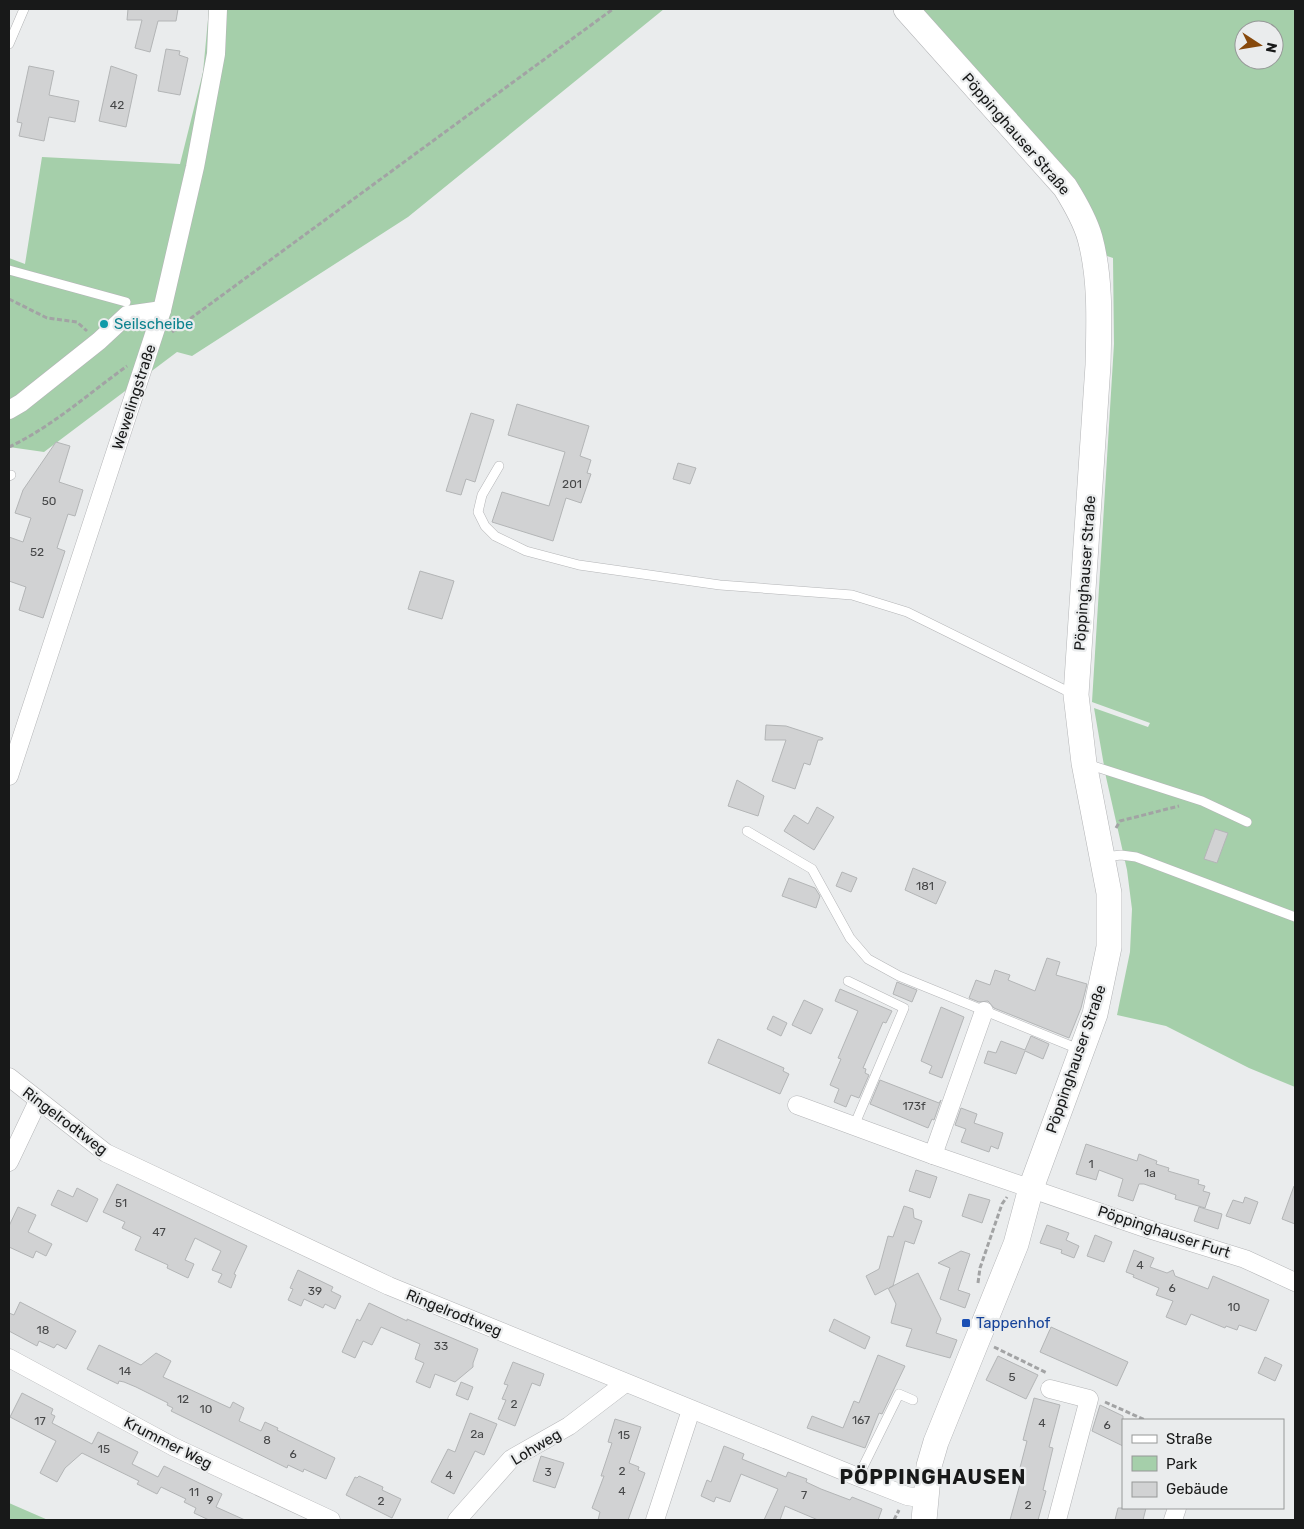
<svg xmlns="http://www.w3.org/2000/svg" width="1304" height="1529" font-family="Rubik,sans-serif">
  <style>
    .green { fill: #a5cfaa; fill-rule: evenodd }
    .building { fill: #d1d2d3; stroke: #b3b5b6 }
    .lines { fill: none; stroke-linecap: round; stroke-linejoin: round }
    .service-casing { stroke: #b4b5b7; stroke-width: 10 }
    .minor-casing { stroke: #b4b5b7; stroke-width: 19 }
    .secondary-casing { stroke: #b4b5b7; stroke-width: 26 }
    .path { stroke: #a2a3a4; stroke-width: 3; stroke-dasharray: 5 2.5; stroke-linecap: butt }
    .service { stroke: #fff; stroke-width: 9 }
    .minor { stroke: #fff; stroke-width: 18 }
    .secondary { stroke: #fff; stroke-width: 25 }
    .culture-dot { fill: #0f9aa8; stroke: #eaeced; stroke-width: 2 }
    .transit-dot { fill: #1a4fb4; stroke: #eaeced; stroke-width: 2 }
    .labels { text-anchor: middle; stroke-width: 4.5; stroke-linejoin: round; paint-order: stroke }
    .number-label { font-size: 12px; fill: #464748 }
    .street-label { font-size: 15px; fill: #181919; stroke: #eaeced }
    .culture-label { font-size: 15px; fill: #0d838f; stroke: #eaeced; text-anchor: start }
    .transit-label { font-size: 15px; fill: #164399; stroke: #eaeced; text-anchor: start }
    .district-label { font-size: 20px; font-weight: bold; letter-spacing: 1px; fill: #181919; stroke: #eaeced }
  </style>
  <rect width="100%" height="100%" fill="#eaeced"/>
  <g class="green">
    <path d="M209 9H664L408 217 192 356 177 352 44 452 9 447V258L25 264 42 157 180 164 203 72Z"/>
    <path d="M918 9H1295V1087L1249 1068 1166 1026 1117 1015 1130 952 1132 909 1127 870 1106 777 1094 708 1148 727 1150 723 1092 702 1114 344 1113 258 1101 254ZM1244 30H1274V60H1244Z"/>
    <path d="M9 1503 48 1520H9Z"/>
  </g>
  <g class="building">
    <path d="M128 9H178L176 21H158L150 52 135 48 142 20H127Z"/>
    <path d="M166 49 180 51 179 55 188 58 180 95 158 91Z"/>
    <path d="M29 66 54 71 49 95 79 101 75 122 49 117 44 141 19 136 22 123 17 122Z"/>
    <path d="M111 66 137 75 126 127 99 121Z"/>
    <path d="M517 404 589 426 580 456 591 460 587 473 591 474 581 503 566 498 553 541 492 522 502 492 549 506 565 452 508 435Z"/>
    <path d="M471 413 494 420 475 482 466 479 461 495 446 491Z"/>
    <path d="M56 442 70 446 59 482 83 490 75 516 68 514 57 548 65 551 43 618 19 610 26 587 9 581V537L23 542 31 518 15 513 23 490Z"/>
    <path d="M678 463 696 468 690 484 673 479Z"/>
    <path d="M420 571 454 581 442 619 408 609Z"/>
    <path d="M766 725 786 726 823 738 822 740H818L810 765 804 763 795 789 772 781 786 740H765Z"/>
    <path d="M737 780 764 796 758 816 728 806Z"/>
    <path d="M817 807 834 817 814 850 784 831 794 815 808 824Z"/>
    <path d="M1215 829 1228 833 1217 863 1204 859Z"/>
    <path d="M913 868 946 882 936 904 905 890Z"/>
    <path d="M842 872 857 878 851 892 836 886Z"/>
    <path d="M789 878 815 888 820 896 816 908 782 896Z"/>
    <path d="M1047 958 1060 962 1056 975 1087 984 1081 1008 1069 1038 994 1008 988 1001 979 1002 969 998 976 980 990 985 995 970 1010 975 1008 980 1035 991Z"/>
    <path d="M897 982 917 990 912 1002 893 994Z"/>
    <path d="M840 989 892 1011 886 1023 883 1022 863 1068 866 1069 865 1073 869 1075 859 1098 851 1095 846 1107 834 1102 839 1089 830 1085 841 1059 838 1058 858 1011 835 1001Z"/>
    <path d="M804 1000 823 1009 811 1034 792 1025Z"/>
    <path d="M941 1007 964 1017 942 1078 929 1073 932 1066 921 1061Z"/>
    <path d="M773 1016 787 1023 781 1036 767 1029Z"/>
    <path d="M1031 1036 1049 1044 1043 1059 1025 1051 1016 1074 984 1063 988 1051 996 1053 1001 1041 1025 1050Z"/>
    <path d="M718 1039 784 1068 783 1071 789 1074 780 1094 708 1063Z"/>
    <path d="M880 1080 939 1103 941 1100 934 1120 932 1119 928 1128 870 1104Z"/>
    <path d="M961 1108 977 1114 974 1123 1003 1133 998 1149 991 1146 989 1152 961 1142 966 1129 955 1125Z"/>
    <path d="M1086 1144 1137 1161 1139 1154 1157 1161 1156 1164 1169 1168 1168 1171 1199 1180 1198 1184 1205 1186 1203 1191 1210 1193 1205 1208 1175 1199 1176 1195 1144 1184H1139L1133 1201 1118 1196 1123 1179 1099 1170 1096 1180 1076 1174Z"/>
    <path d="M916 1170 937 1177 930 1198 909 1191Z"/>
    <path d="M117 1184 247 1246 234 1274 236 1275 231 1288 218 1282 222 1274 212 1270 221 1251 195 1238 185 1260 194 1264 188 1278 167 1268 168 1265 135 1250 141 1237 122 1228 125 1222 103 1212Z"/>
    <path d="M1294 1186H1295V1224L1282 1219Z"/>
    <path d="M77 1188 98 1199 87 1222 51 1205 58 1190 73 1197Z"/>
    <path d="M969 1194 990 1200 982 1223 962 1216Z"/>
    <path d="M1245 1197 1258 1202 1250 1224 1226 1216 1233 1200 1243 1203Z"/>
    <path d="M904 1206 913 1209 914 1218 922 1221 914 1244 905 1241 893 1286 889 1288 918 1273 941 1319 936 1333 957 1340 950 1358 906 1346 912 1329 891 1323 896 1304 888 1288 875 1295 866 1276 879 1269 888 1236 893 1237Z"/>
    <path d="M18 1207 36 1215 28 1232 52 1244 46 1256 36 1251 33 1258 9 1247V1226Z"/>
    <path d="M1199 1207 1222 1214 1218 1229 1194 1221Z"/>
    <path d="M1047 1225 1069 1233 1066 1240 1079 1246 1074 1258 1061 1253 1062 1250 1040 1243Z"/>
    <path d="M1095 1235 1112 1242 1104 1262 1087 1256Z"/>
    <path d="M1134 1250 1154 1258 1150 1267 1167 1273 1173 1270 1175 1276 1208 1289 1213 1276 1269 1300 1256 1331 1239 1325 1237 1330 1226 1326 1225 1328 1191 1314 1186 1325 1166 1317 1173 1301 1156 1295 1159 1288 1133 1277 1134 1275 1126 1272Z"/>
    <path d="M961 1251 970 1254 958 1290 970 1294 965 1308 940 1299 950 1268 938 1263Z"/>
    <path d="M298 1270 333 1287 331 1291 341 1296 335 1309 325 1304 323 1308 304 1299 301 1306 288 1300 293 1289 290 1288Z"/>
    <path d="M20 1302 76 1331 66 1349 57 1344 54 1348 39 1341 37 1346 9 1331V1313L14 1315Z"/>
    <path d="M369 1303 407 1321V1319L478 1349 473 1363V1367L455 1382 435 1374 430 1388 416 1382 424 1363 415 1359 420 1344 381 1327 372 1345 363 1341 355 1358 342 1352 357 1319 360 1321Z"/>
    <path d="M834 1319 870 1337 865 1349 829 1331Z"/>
    <path d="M1051 1327 1128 1362 1117 1386 1040 1352Z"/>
    <path d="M99 1345 141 1365 156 1353 171 1361 163 1377 230 1408 233 1402 244 1408 239 1421 261 1431 265 1422 278 1428 277 1430 335 1458 326 1479 304 1469 303 1472 288 1465 287 1468 171 1411 173 1408 167 1405 168 1403 136 1387 124 1382 119 1381 118 1384 87 1369Z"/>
    <path d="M878 1355 905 1366 882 1414 879 1413 865 1448 807 1428 812 1416 843 1428 854 1401 859 1403Z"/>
    <path d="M998 1356 1038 1375 1026 1399 986 1380Z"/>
    <path d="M1265 1357 1282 1365 1275 1381 1258 1373Z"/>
    <path d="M513 1362 544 1374 540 1386 532 1383 515 1426 498 1419 506 1400 502 1399 508 1385 504 1384Z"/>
    <path d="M461 1382 473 1387 468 1400 456 1395Z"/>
    <path d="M22 1393 53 1409 51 1414 55 1416 52 1423 92 1444 98 1432 138 1452 132 1464 158 1477 164 1466 222 1494 216 1507 245 1520H209L194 1513 196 1508 184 1502 186 1499 161 1487 157 1494 137 1484 139 1481 82 1453 65 1468 57 1482 40 1473 56 1441 10 1417Z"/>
    <path d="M1034 1398 1060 1405 1049 1447 1053 1448 1043 1490 1046 1491 1038 1520H1010L1020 1484 1016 1483 1027 1441 1023 1440Z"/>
    <path d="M1100 1405 1123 1416V1446L1092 1431Z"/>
    <path d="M470 1413 497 1424 484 1455 475 1451 454 1494 431 1482 448 1449 455 1452Z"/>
    <path d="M615 1419 641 1427 629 1463 639 1467 638 1470 645 1473 628 1520H598L600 1512 592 1508 604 1476H601L612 1443 608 1442Z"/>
    <path d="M724 1446 744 1454 742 1459 786 1477 788 1472 807 1479 806 1482 821 1489 850 1500 852 1497 882 1509 878 1520H818L785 1506 780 1520H764L778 1489 741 1474 730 1502 716 1497 714 1502 701 1496 707 1480 711 1482Z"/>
    <path d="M541 1456 564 1463 555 1488 533 1481Z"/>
    <path d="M359 1476 383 1487 382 1490 401 1499 392 1518 346 1495 355 1477 357 1478Z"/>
    <path d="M1118 1508H1146L1143 1520H1115Z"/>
  </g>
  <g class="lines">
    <g class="service-casing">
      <g id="service">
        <path d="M9 44 24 9"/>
        <path d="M9 270 126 302"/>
        <path d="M499 466 482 495 478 512 485 526 495 536 526 551 579 565 720 585 852 595 907 612 1073 694"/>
        <path d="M9 476 11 475"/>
        <path d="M1087 764 1202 801 1247 822"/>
        <path d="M747 831 812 869 850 938 868 959 899 976 1081 1050"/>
        <path d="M1104 857 1121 855 1136 857 1295 917"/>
        <path d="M848 981 904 1008 854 1126"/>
        <path d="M858 1477 899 1394 913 1400"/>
      </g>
    </g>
    <g class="minor-casing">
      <g id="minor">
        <path d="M9 410 21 403 99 341 127 315 162 310"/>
        <path d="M9 776 162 310 195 167 216 54 218 9"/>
        <path d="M9 1077 106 1153 389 1286 858 1477 907 1496 925 1499"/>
        <path d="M797 1105 933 1155 1145 1228 1245 1259 1295 1282"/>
        <path d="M933 1155 984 1011"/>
        <path d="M9 1162 38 1101"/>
        <path d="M9 1358 174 1447 331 1520"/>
        <path d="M1050 1389 1089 1399 1057 1520"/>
        <path d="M457 1520 511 1459 569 1426 624 1384"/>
        <path d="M655 1520 691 1410"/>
        <path d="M1173 1520 1177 1508"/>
      </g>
    </g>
    <g class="secondary-casing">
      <path id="secondary" d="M906 9 1065 187C1075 203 1085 220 1090 238 1101 279 1099 323 1098 365L1076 695 1084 763 1109 893V947L1095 1014 1031 1188 1016 1244 936 1442 929 1466 924 1520"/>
    </g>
    <g class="path">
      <path d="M9 299 47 318 77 322 87 331"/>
      <path d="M172 332 613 9"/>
      <path d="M9 447C53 426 88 394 127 366"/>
      <path d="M1116 828 1120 821 1179 806"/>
      <path d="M978 1283 980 1268 1002 1204 1007 1197"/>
      <path d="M994 1347 1047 1373"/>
      <path d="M1105 1402 1145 1420"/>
      <path d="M894 1520 899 1510"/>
    </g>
    <use href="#service" class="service"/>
    <use href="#minor" class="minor"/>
    <use href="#secondary" class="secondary"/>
  </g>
  <circle class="culture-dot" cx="104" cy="324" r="5"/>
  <rect class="transit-dot" x="961" y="1318" width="10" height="10" rx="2.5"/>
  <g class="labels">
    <g class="number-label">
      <text x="117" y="109">42</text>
      <text x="572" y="488">201</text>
      <text x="49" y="505">50</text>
      <text x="37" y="556">52</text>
      <text x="925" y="890">181</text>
      <text x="914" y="1110">173f</text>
      <text x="1091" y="1168">1</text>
      <text x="1150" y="1177">1a</text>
      <text x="121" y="1207">51</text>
      <text x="159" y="1236">47</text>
      <text x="1140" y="1269">4</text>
      <text x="1172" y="1292">6</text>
      <text x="315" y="1295">39</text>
      <text x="1234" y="1311">10</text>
      <text x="43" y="1334">18</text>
      <text x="441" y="1350">33</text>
      <text x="125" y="1375">14</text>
      <text x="1012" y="1381">5</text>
      <text x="183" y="1403">12</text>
      <text x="514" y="1408">2</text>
      <text x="206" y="1413">10</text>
      <text x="861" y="1424">167</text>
      <text x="40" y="1425">17</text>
      <text x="1042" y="1427">4</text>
      <text x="1107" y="1429">6</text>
      <text x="477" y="1438">2a</text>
      <text x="624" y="1439">15</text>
      <text x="267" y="1444">8</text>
      <text x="104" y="1453">15</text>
      <text x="293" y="1458">6</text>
      <text x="622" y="1475">2</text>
      <text x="548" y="1476">3</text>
      <text x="449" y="1479">4</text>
      <text x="622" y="1495">4</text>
      <text x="194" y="1496">11</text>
      <text x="804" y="1499">7</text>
      <text x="210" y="1504">9</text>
      <text x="381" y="1505">2</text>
      <text x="1028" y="1509">2</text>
    </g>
    <g class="street-label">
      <text transform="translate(1016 134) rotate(49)" y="5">Pöppinghauser Straße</text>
      <text transform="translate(134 397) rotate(-72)" y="5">Wewelingstraße</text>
      <text transform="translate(1085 573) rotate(-86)" y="5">Pöppinghauser Straße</text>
      <text transform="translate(1076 1059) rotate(-71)" y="5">Pöppinghauser Straße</text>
      <text transform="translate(65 1121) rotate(37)" y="5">Ringelrodtweg</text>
      <text transform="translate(1164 1232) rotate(18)" y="5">Pöppinghauser Furt</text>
      <text transform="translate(454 1313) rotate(22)" y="5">Ringelrodtweg</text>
      <text transform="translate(168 1443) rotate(27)" y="5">Krummer Weg</text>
      <text transform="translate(536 1447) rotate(-31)" y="5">Lohweg</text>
    </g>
    <g class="culture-label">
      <text x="114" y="329">Seilscheibe</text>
    </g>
    <g class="transit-label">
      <text x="976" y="1328">Tappenhof</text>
    </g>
    <g class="district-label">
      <text x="933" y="1484">PÖPPINGHAUSEN</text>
    </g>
  </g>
  <rect width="1304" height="1529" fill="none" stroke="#181919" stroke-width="20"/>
  <rect x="1122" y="1419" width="162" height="90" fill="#eaeced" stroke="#969898"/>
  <rect x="1132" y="1435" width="25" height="8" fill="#ffffff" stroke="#969898"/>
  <text x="1166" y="1444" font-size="15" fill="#181919">Straße</text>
  <rect x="1132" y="1456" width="25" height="15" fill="#a5cfaa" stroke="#969898"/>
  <text x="1166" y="1469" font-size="15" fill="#181919">Park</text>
  <rect x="1132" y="1482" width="25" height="15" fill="#d1d2d3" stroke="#969898"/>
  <text x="1166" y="1494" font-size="15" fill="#181919">Gebäude</text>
  <g transform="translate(1259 45) rotate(102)"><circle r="24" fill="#eaeced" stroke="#969898"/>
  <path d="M0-4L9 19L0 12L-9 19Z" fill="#87490c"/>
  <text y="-8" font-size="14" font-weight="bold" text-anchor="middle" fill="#181919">N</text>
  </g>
</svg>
